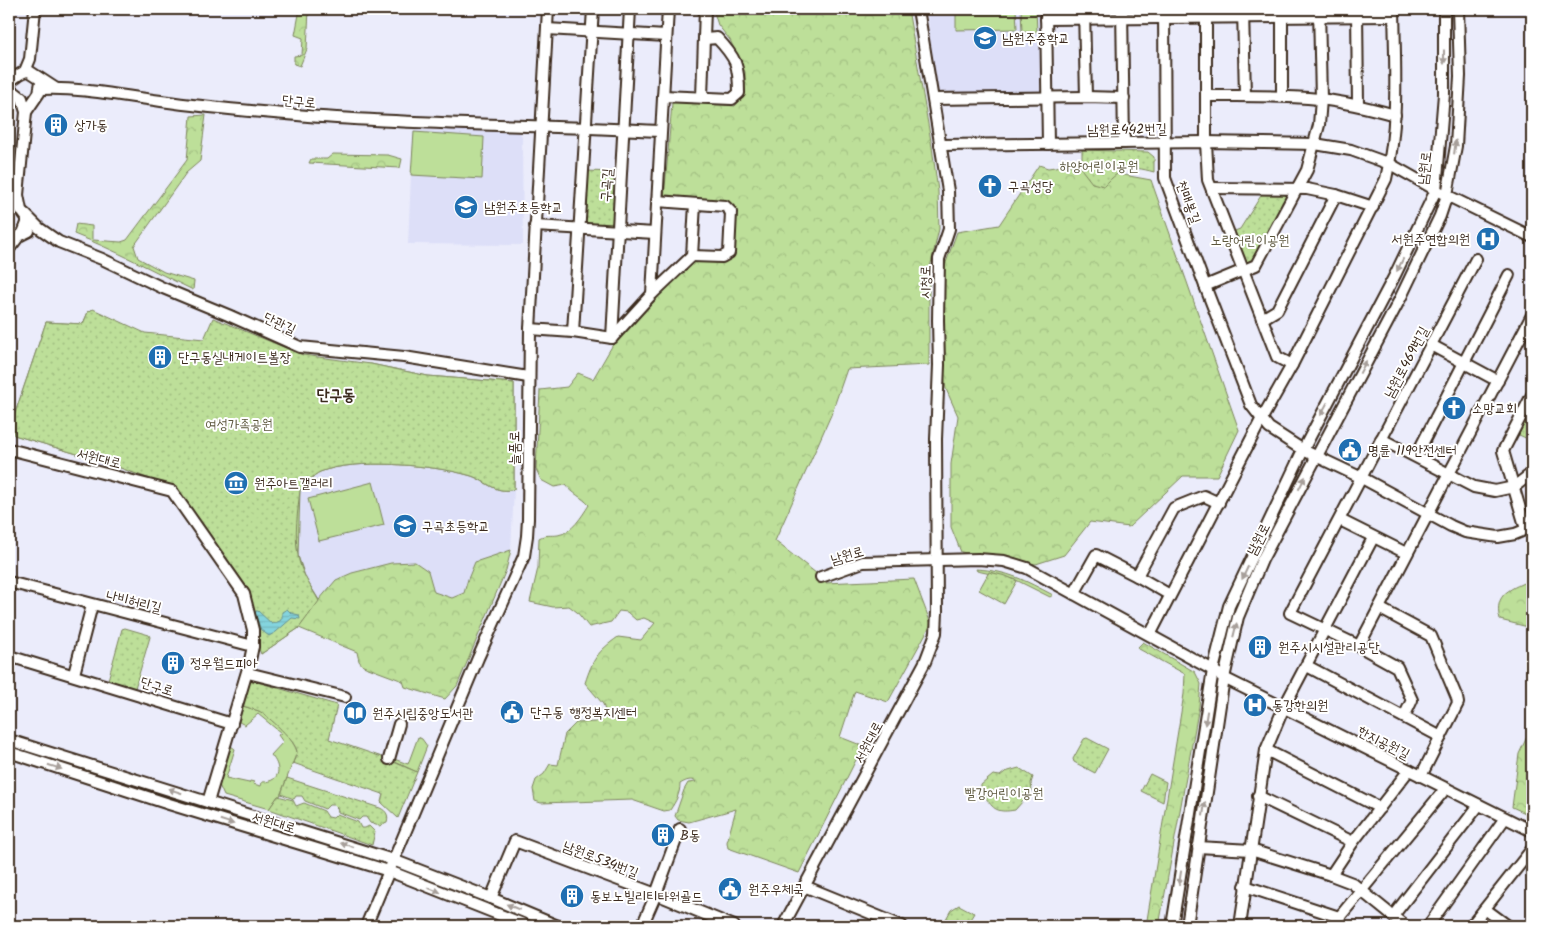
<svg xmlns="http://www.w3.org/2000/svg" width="1541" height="935" font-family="Kalam,'Poor Story',sans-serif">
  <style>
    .built { fill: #dddff8 }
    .green { fill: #bddf99; stroke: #7c845c }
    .forest { fill: url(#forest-crowns); stroke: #7c845c }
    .park { fill: url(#park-dots); stroke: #7c845c }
    .water { fill: url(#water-rules); stroke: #679091 }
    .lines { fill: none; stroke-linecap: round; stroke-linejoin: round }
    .minor-casing { stroke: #3b2a1e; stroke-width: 14 }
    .minor { stroke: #fff; stroke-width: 10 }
    .oneway { fill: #a79f9a }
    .labels { text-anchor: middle; stroke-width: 4; stroke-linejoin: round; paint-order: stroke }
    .poi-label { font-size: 14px; fill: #3b2a1e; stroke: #fff; text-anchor: start }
    .street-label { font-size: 14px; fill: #3b2a1e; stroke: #fff }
    .park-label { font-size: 14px; fill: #5c573d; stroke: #fff }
    .quarter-label { font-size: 16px; font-weight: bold; fill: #3b2a1e; stroke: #fff }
  </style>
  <defs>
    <pattern id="forest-crowns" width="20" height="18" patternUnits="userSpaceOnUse" patternTransform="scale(1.25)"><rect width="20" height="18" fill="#bddf99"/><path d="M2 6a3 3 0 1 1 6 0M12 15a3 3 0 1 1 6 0" fill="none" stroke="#a3c083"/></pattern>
    <pattern id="park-dots" width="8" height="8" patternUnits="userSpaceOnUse" patternTransform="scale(1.25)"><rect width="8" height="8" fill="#bddf99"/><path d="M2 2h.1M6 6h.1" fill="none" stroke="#a3c083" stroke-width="1.8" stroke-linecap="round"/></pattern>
    <pattern id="water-rules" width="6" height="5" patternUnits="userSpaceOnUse" patternTransform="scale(1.25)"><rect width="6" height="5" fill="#84d4de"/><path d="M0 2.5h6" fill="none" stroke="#73b6be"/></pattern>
  </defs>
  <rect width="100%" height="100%" fill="#ebecfb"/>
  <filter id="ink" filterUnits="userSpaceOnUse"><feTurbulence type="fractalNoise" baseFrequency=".02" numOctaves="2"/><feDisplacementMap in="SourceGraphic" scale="10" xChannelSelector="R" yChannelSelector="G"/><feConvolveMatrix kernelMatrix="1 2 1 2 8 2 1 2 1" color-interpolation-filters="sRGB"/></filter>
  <g filter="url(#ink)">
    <g class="built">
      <path d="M927 9H1040V94L1039 96 940 93 935 91Z"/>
      <path d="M413 130 517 132 521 134 522 137 523 245 408 244Z"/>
      <path d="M348 464 390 465 444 470 470 475 491 486 505 492 514 489 511 550 475 562 468 579 464 593 452 599 434 592 428 571 415 562 391 563 352 573 319 601 306 579 298 556 300 489 319 473Z"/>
    </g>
    <g class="green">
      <path d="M956 9H1016L1017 29 956 30Z"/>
      <path d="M1021 9H1036L1037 32H1022Z"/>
      <path d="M414 132 484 137 482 179 411 175Z"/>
      <path d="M373 482 384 525 319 541 308 499Z"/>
      <path d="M243 706C248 708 254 709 259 711 271 716 294 739 297 752L280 796H278L269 809 224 796 219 785 231 746 235 749 226 778 249 783 250 781 254 782 253 784 261 786 262 782C282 782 281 766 271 755L283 742 278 735 281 733 258 714 245 725 239 722Z"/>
      <path d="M418 737 422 739 427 746 417 772 393 761 394 759 408 764Z"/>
    </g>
    <g class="forest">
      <path d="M300 9H309L307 49 300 66 294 64V56L302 55 303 38 295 35Z"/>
      <path d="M713 9H908L932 147 938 191 939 229 929 272V365L847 369 831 415 775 541 821 577 825 583 914 579 931 624 888 702 855 691 840 737 863 746 799 873 728 848 727 842 736 809 689 822 678 820 675 816 684 790 688 783 696 782C691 778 685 781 680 784 680 794 676 801 670 810L664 811 632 800 541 803 535 801 533 789 536 780 544 774 550 764 558 765 565 734 576 723 596 722 606 714 603 704 585 683C593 659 597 652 618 637L641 640 655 623 644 618 636 620 627 612 619 611 611 622 589 627 577 612 569 606 553 607 530 602 538 568 539 538C546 534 550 536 558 535 572 533 582 516 589 505 582 497 573 494 566 485L554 487 541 480 536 469 540 390 567 387 578 373 593 379 615 341 693 262H725L732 236 725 203 664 200 672 103 683 101 735 106 745 95V72L730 40 718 25Z"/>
      <path d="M206 115 200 161 186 173 134 246 138 258 164 272 194 281 193 290C154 271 115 250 74 234L76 224 92 226V239L93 240 121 242 127 240 187 160 191 116Z"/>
      <path d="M333 154 388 155 402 159 400 168 309 163 311 159H327Z"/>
      <path d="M1039 165 1048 168 1069 165 1151 180 1239 430 1217 476H1183L1129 527 1090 522 1064 555 1036 564 961 552 951 527V464L958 416 946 389 942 365 943 271 957 232 999 225Z"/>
      <path d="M93 309 147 372 371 364 428 376 514 383V489C494 495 485 479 468 475 433 465 354 458 320 472 313 475 306 484 300 490L298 556 306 579 319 600 336 580 352 573 391 563 415 562 428 571 434 592 452 598 464 593 468 579 475 562 511 550 506 570 457 686 445 699 405 687 403 681 363 666 359 661 357 652 299 628 261 654 246 593 177 489 107 463 14 435 13 419 46 322 83 324 88 312Z"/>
      <path d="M976 569C1009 571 1024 580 1053 595L1050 597 1014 579 977 571Z"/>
      <path d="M1532 579V628L1500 620C1493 592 1512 589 1532 579Z"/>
      <path d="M1143 642 1195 672 1201 684 1199 706 1159 926H1146L1184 694 1185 674 1139 649 1138 647Z"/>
      <path d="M1532 726V816L1512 807 1519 754Z"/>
    </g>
    <g class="park">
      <path d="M9 96 15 102 16 108 10 162Z"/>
      <path d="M1082 150 1148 152 1154 157V172C1129 165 1122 167 1104 186L1092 183 1082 170Z"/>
      <path d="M586 171 618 172 612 227H585Z"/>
      <path d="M1291 192 1253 264 1244 265 1232 232 1240 229 1262 194Z"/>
      <path d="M93 309 145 333 204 339 213 318 303 355 371 364 428 376 514 383V489C494 495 486 479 468 475 433 465 354 458 320 472 313 475 306 484 300 490 298 510 294 535 298 555 300 571 311 587 319 601L299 628 261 654 256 641 246 593 177 489 107 463 14 435 13 419 46 322 83 324 88 312Z"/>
      <path d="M1532 405V441L1517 434Z"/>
      <path d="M989 572 1006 576 1017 581 1004 604 979 590Z"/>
      <path d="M125 628 149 635 150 637 135 688 133 689 109 682 108 680 122 629Z"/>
      <path d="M250 680 337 705 329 739 382 757 417 772 398 818 381 802 383 794 293 763C294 760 297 755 297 752 297 742 267 715 259 711 254 709 248 708 243 706Z"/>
      <path d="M1087 738 1108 749 1095 773 1074 762 1073 759 1084 739Z"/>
      <path d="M1019 768 1033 777 1031 783 1032 791 1015 810C998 813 993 810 985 796 982 792 981 791 981 785L993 775 1000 776 1005 772Z"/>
      <path d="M1150 774 1166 782 1163 802 1141 791Z"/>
      <path d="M287 778 380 808C387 811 389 816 387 823L379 826 370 823 366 817H362L359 820 338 812 337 808 334 805H329L325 809 305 801 302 796H296L294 799 281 794Z"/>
      <path d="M278 796 293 800 296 806 304 803 324 811 328 817 333 818 337 814 358 822 361 828H365L369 826 375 832 372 845 269 809Z"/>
      <path d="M959 905 974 913 966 926H960L946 919 951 910Z"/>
    </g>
    <path class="water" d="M287 609 291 613 299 615 300 619 292 618 276 632 269 636 261 630 255 614 256 611H258L272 624 280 621 282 618V612Z"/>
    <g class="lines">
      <g class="minor-casing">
        <g id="minor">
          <path d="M1046 9 1048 144"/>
          <path d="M1084 9 1086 97"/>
          <path d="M1122 9 1124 143"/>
          <path d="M1164 9 1165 178 1205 286 1251 405 1269 428 1303 450 1362 478 1451 526 1465 532 1498 537 1515 534 1532 527"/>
          <path d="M1206 9V142L1208 180 1277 357 1292 365 1386 179C1399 123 1395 66 1394 9"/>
          <path d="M1243 9 1245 96"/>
          <path d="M1282 9V96"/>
          <path d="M1357 9 1358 105"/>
          <path d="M1046 19 1394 16"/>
          <path d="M547 29 666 36"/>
          <path d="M25 71 30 59 35 9"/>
          <path d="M9 81C17 78 20 71 29 71L55 88"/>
          <path d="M9 88 22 98 26 112 18 195 21 210 27 218V223L23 233"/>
          <path d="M41 89C81 87 121 96 161 101 210 108 259 112 308 116 425 125 543 125 660 131"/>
          <path d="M663 96 732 99 739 93C739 65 736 58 717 38L705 39"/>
          <path d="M1207 96C1244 96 1282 95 1319 99 1345 102 1370 108 1395 115"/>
          <path d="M702 97 705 9"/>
          <path d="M933 99 1086 97 1124 98"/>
          <path d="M26 112 39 93 41 82"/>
          <path d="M940 145 1206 142 1315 144 1351 150 1390 164 1436 190 1532 237"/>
          <path d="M1212 188 1307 189 1336 195 1373 207"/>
          <path d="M657 201 725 206 731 212 729 253 722 257 692 256"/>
          <path d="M9 206 18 195"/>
          <path d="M25 214 39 228 59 242 102 259 163 288 228 315 300 347 404 357 528 377"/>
          <path d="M535 226 655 233"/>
          <path d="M9 249 19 236 29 231"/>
          <path d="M1205 286 1256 265 1307 170 1319 125 1321 99 1319 9"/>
          <path d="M652 294 668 9"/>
          <path d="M1262 319 1277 310 1336 195"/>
          <path d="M530 329 573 332 612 338 652 294 692 256 695 204"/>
          <path d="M573 332 593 9"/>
          <path d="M612 338 630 9"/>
          <path d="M1431 345 1498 381"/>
          <path d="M1381 439 1474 487 1495 491 1514 487 1532 473"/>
          <path d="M9 449 172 491 244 594 253 630V646L249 665 208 802"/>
          <path d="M1416 456 1509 275"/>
          <path d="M1340 520 1406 553"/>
          <path d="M1526 529 1503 451 1532 395"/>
          <path d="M821 577 863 562 978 559 1004 561 1027 568 1213 670 1224 678 1532 831"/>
          <path d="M9 582 253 646"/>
          <path d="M1074 594 1096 555 1137 576"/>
          <path d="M1170 595 1137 576 1174 508 1204 496 1219 503"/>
          <path d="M1379 608 1431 636 1457 698 1458 703 1421 776"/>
          <path d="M1150 635 1261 420 1292 365"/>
          <path d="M1359 646 1532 315"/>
          <path d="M9 656 232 724"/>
          <path d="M1307 666 1441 737"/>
          <path d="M74 674 92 605"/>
          <path d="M252 674 345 697"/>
          <path d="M1404 717 1412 700 1397 667 1359 646 1290 613 1476 259"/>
          <path d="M9 740 393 860 491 898 558 926"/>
          <path d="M1266 750 1380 808"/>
          <path d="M9 752 169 804 389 871 528 926"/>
          <path d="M389 759 399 724"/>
          <path d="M1258 796 1353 842"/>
          <path d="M1198 847 1251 850 1331 875 1352 883 1405 926"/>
          <path d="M1331 875 1353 842 1409 770"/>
          <path d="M804 886 902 926"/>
          <path d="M1245 886 1339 917"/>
          <path d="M491 898 515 841 656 894 734 926"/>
          <path d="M1485 909 1508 926"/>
          <path d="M1393 916 1479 805"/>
          <path d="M366 926 478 658 524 556 527 536 528 519 530 329 548 9"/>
          <path d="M642 926 656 894 680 829"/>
          <path d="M783 926 925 662 936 633 937 612 936 439 939 365 938 320 939 259 949 229 948 191 918 9"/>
          <path d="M1172 926 1213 670 1229 606 1303 450 1395 275 1436 190 1444 94V9"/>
          <path d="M1187 926 1224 678 1238 617 1262 560 1400 299 1440 216 1447 195 1456 146 1460 76 1458 9"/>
          <path d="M1240 926 1266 750 1284 707 1373 538"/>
          <path d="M1332 926 1446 788"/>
          <path d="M1428 926 1505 818"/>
          <path d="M1471 926 1532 849"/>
          <path d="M1532 926V925"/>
        </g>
      </g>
      <use href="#minor" class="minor"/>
    </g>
    <defs><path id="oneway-solid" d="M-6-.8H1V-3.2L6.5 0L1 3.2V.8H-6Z" transform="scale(1.25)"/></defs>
    <g class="oneway">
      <use href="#oneway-solid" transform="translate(1444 57) rotate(90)"/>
      <use href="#oneway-solid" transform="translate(1455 147) rotate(-83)"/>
      <use href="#oneway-solid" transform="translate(1400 265) rotate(117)"/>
      <use href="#oneway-solid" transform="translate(1363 367) rotate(-62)"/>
      <use href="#oneway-solid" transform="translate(1324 409) rotate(118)"/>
      <use href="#oneway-solid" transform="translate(1302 483) rotate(-63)"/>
      <use href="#oneway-solid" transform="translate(1245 573) rotate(115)"/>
      <use href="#oneway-solid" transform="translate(1235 630) rotate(-76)"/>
      <use href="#oneway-solid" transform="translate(1206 718) rotate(99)"/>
      <use href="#oneway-solid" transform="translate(55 767) rotate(18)"/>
      <use href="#oneway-solid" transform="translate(175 791) rotate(-163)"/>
      <use href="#oneway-solid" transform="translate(1204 809) rotate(-82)"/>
      <use href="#oneway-solid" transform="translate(227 822) rotate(17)"/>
      <use href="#oneway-solid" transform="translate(347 845) rotate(-163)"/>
      <use href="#oneway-solid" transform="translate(1180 878) rotate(99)"/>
      <use href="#oneway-solid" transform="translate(434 890) rotate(21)"/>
      <use href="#oneway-solid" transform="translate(513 907) rotate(-157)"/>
    </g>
  </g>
  <defs>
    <g id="school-disc" transform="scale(1.25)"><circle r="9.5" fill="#1f6fb2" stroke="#fff"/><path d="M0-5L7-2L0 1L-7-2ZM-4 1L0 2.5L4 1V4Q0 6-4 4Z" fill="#fff"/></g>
    <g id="building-disc" transform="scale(1.25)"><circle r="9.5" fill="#1f6fb2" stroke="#fff"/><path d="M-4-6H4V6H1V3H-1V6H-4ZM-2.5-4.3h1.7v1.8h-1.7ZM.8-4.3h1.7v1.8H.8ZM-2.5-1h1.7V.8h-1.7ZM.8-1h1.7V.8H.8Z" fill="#fff"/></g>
    <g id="church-disc" transform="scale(1.25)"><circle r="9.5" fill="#1f6fb2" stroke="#fff"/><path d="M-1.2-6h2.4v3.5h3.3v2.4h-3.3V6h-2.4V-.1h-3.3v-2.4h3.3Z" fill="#fff"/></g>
    <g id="hospital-disc" transform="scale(1.25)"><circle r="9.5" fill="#1f6fb2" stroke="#fff"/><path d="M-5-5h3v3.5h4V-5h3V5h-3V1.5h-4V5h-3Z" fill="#fff"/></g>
    <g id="civic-disc" transform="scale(1.25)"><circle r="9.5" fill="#1f6fb2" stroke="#fff"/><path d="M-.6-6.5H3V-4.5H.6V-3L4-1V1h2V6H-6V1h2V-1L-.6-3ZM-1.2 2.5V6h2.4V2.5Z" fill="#fff"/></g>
    <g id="museum-disc" transform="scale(1.25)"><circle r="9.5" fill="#1f6fb2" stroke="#fff"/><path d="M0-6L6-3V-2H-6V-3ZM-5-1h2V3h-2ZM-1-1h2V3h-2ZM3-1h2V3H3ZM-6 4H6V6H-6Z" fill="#fff"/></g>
    <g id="library-disc" transform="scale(1.25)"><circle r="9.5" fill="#1f6fb2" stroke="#fff"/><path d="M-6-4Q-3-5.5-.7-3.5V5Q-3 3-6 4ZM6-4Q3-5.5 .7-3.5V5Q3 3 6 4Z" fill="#fff"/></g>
  </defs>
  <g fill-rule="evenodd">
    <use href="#school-disc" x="985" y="38"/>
    <use href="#building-disc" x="56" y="125"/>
    <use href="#church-disc" x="990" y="186"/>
    <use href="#school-disc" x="466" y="207"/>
    <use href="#hospital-disc" x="1488" y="239"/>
    <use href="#building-disc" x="160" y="357"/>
    <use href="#church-disc" x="1454" y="408"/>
    <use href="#civic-disc" x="1350" y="450"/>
    <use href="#museum-disc" x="236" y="483"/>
    <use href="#school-disc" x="405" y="526"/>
    <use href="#building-disc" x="1260" y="647"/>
    <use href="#building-disc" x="173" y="663"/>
    <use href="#hospital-disc" x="1255" y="705"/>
    <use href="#civic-disc" x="512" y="712"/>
    <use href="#library-disc" x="355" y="713"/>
    <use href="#building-disc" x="663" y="835"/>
    <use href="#civic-disc" x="730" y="889"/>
    <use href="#building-disc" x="572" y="896"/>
  </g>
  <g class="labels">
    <g class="poi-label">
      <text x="1002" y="43">남원주중학교</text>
      <text x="74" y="130">상가동</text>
      <text x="1008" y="191">구곡성당</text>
      <text x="484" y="212">남원주초등학교</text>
      <text x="1470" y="244" text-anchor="end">서원주연합의원</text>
      <text x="178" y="362">단구동실내게이트볼장</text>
      <text x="1472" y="413">소망교회</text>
      <text x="1368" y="455">명륜 119안전센터</text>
      <text x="254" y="488">원주아트갤러리</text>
      <text x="422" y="531">구곡초등학교</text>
      <text x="1278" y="652">원주시시설관리공단</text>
      <text x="190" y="668">정우월드피아</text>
      <text x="1272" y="710">동강한의원</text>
      <text x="530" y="717">단구동 행정복지센터</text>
      <text x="372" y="718">원주시립중앙도서관</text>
      <text x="680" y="840">B동</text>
      <text x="748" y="894">원주우체국</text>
      <text x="590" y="901">동보노빌리티타워골드</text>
    </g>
    <g class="street-label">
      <text transform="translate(299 101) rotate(5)" y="5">단구로</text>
      <text transform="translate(1127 129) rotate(-1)" y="5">남원로442번길</text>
      <text transform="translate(1424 168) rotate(-83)" y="5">남원로</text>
      <text transform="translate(606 185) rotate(-86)" y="5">구곡길</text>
      <text transform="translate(1189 202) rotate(70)" y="5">천매봉길</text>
      <text transform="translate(925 282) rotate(-89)" y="5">시청로</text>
      <text transform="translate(280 323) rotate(25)" y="5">단관길</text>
      <text transform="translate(1406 362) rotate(-62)" y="5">남원로469번길</text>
      <text transform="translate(514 448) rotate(-90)" y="5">늘품로</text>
      <text transform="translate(99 458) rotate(14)" y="5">서원대로</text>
      <text transform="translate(1258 539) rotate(-63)" y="5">남원로</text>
      <text transform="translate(847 555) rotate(-16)" y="5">남원로</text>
      <text transform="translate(134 601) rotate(14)" y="5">나비허리길</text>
      <text transform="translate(157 686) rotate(17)" y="5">단구로</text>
      <text transform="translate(868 742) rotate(-62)" y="5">서원대로</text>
      <text transform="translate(1384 742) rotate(27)" y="5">한지공원길</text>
      <text transform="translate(274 822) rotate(17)" y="5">서원대로</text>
      <text transform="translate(601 859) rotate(21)" y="5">남원로534번길</text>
    </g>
    <g class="park-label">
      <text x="1099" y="171">하양어린이공원</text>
      <text x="1250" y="245">노랑어린이공원</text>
      <text x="239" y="429">여성가족공원</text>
      <text x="1004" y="798">빨강어린이공원</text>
    </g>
    <g class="quarter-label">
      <text x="336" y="400">단구동</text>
    </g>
  </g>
  <rect width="1541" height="935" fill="none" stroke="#fff" stroke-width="30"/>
  <rect x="15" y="15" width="1511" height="905" fill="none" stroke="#3b2a1e" stroke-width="2" filter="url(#ink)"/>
</svg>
